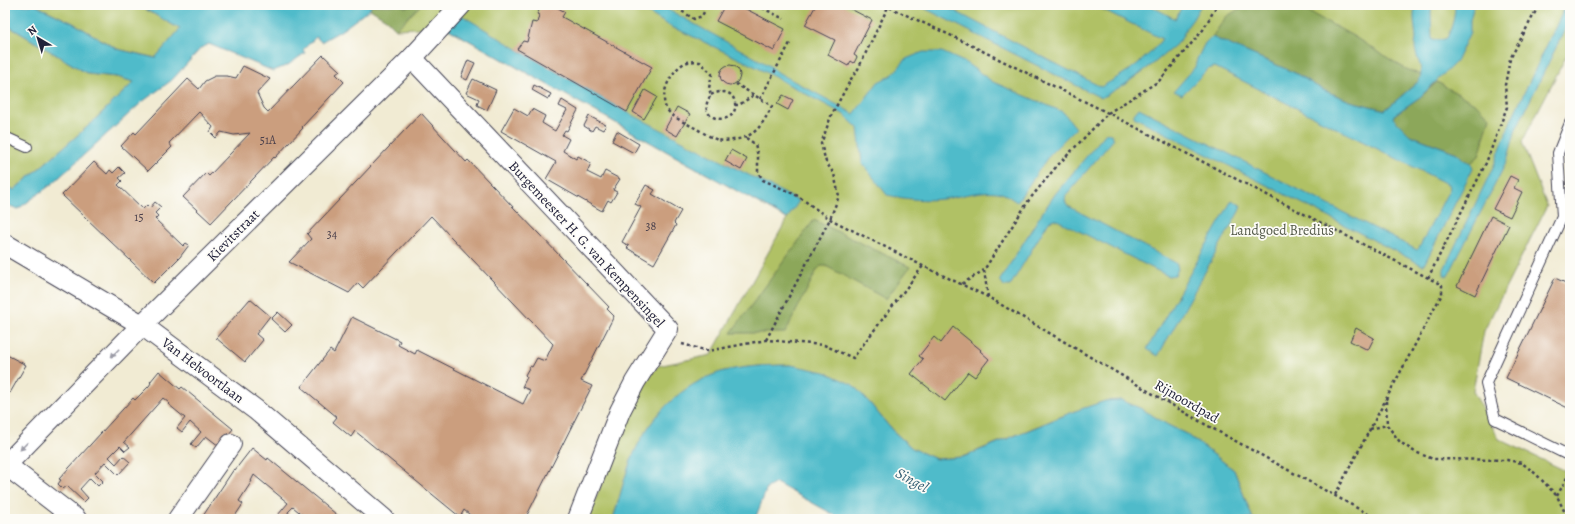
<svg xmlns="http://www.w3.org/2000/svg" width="1575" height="524" font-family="Alegreya,serif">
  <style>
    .green { fill: #b0c165; stroke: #697250 }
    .forest { fill: #8ca75a; stroke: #57644a }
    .water { fill: #4fbbca; stroke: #386e82 }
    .building { fill: #cb9e7e }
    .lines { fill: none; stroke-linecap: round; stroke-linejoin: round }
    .service-casing { stroke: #414052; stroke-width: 12 }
    .minor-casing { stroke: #414052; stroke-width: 22 }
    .path { stroke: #414052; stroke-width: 2.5; stroke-dasharray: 3 3; stroke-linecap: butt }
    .service { stroke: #fff; stroke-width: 10 }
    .minor { stroke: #fff; stroke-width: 20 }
    .oneway { fill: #9c9ca7 }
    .labels { text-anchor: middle; stroke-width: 3.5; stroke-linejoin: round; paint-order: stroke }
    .number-label { font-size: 12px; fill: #4c414c }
    .park-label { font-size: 14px; fill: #545a4a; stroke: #fdfcf7 }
    .street-label { font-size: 14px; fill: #22223b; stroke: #fdfcf7 }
    .water-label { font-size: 15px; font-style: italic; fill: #345f74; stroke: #fdfcf7 }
  </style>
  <rect width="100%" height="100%" fill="#fdfcf7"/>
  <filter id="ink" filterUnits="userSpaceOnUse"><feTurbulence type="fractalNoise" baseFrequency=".025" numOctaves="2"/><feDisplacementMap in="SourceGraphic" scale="8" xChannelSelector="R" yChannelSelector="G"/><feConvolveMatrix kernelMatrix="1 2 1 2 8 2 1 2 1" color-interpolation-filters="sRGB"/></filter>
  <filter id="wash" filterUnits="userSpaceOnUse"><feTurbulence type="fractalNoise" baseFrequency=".012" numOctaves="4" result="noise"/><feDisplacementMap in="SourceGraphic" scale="16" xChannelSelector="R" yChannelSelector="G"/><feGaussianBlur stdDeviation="0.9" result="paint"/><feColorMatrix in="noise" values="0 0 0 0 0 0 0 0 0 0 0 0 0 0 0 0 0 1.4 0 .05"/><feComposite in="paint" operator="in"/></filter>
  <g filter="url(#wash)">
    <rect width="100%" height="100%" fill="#f1ebd3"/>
    <g class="green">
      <path d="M35 5H138L180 29 156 58 117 49 73 23Z"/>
      <path d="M420 5H1570V49L1522 142 1547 206 1484 331 1473 391 1499 439 1570 473V519H1253L1234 470 1188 435 1168 425 1075 411 962 457 936 459 912 448 892 430 869 402 791 365 759 366 724 371 630 463 613 519H588L620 434 648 378 658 366 711 355 787 219 445 27 396 29Z"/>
      <path d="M5 24 88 74 117 77 134 82 86 128 14 190 5 186Z"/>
    </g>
    <g class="forest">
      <path d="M371 5H401L405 7 421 5 396 29 386 19 370 9Z"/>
      <path d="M1245 5H1296L1353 36 1404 68 1421 75 1419 81 1385 110 1350 101 1323 90 1295 73 1212 37 1226 17Z"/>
      <path d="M1437 82 1476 104 1490 117 1479 156 1471 163 1464 160 1457 153 1410 135 1393 118 1394 115 1420 97Z"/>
      <path d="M814 220 910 267 886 299 826 266H821L817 270 785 333H731Z"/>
    </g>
    <g class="water">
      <path d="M5 5H35L73 23 117 49 155 58 180 29 138 5H371L370 9 342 30 321 42 316 37 303 50 305 53 288 65 273 71 209 44 201 48 172 80 142 102 52 184 18 209 5 204V186L14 190 86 128 134 82 117 77 88 74 5 24Z"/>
      <path d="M635 5H660L770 66 779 73 854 114 878 82 892 75 906 59 923 52H942L966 63 993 82 1063 112 1076 128 1050 154 1017 202C1013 200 1009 196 1004 194 988 187 960 197 943 199 924 201 905 199 887 195L862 163 858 128 843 114 756 67 679 30 673 28Z"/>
      <path d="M918 5H943L1101 87C1124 74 1146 61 1162 39L1094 5H1149L1175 19 1183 5H1201L1193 19 1187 27 1180 41 1153 64 1124 85 1101 98Z"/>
      <path d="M1416 5H1432L1431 13 1432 39 1441 40 1447 38C1452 27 1455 17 1455 5H1474L1470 20V32L1456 62 1420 97 1394 115 1393 118 1410 135 1457 153 1464 160 1471 163 1473 168 1424 265H1422L1134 117V114L1139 108 1417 250 1419 248 1450 188 1449 185 1215 67 1208 69 1182 95 1174 91 1195 67 1197 59 1205 43 1212 37 1295 73 1323 90 1350 101 1385 110 1419 81C1425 68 1416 60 1415 47 1415 44 1416 40 1416 37 1415 26 1412 16 1416 5Z"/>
      <path d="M1566 5H1570V19L1516 129 1507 161 1450 272 1448 276 1444 275V269L1494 165 1512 118Z"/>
      <path d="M458 13 517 49 627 112 799 201 787 219 445 27Z"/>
      <path d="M1106 133 1111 134 1114 139 1066 195 1065 201 1068 206 1176 263 1178 269 1175 275 1168 276 1055 219 1049 221 1010 286H1004L1000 280 1040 216 1056 193Z"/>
      <path d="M1232 200 1242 206 1158 356 1147 349Z"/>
      <path d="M791 365 825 372 853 385 869 402 892 430 912 448 936 459 963 457 1075 411 1105 401 1121 400 1142 409 1168 425 1188 435 1234 470 1253 519H842L776 483 767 488 755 519H613C619 501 623 481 630 463 646 420 679 384 724 371 746 366 769 365 791 365Z"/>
    </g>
    <g id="blocks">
      <g class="building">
        <path d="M542 5H553L565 12 562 17 652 67 627 112 517 49 523 41 527 42 532 22 537 23 539 15 537 14Z"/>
        <path d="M725 5H738L785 29 774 51 716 21Z"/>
        <path d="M816 5H843L872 20 854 55 857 57 854 63 851 61 848 66 828 55 835 40 805 25Z"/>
        <path d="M323 55 340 71 336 74 344 82 302 127 303 128 275 158 274 157 211 223 183 197 206 173 209 176 250 133 234 135 221 132 216 138 210 132 213 127 199 112 169 143 172 147 148 171 121 146 134 132 136 134 188 79 199 89 205 81 215 76H227L236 78 243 66 270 79 257 93 264 108 268 112Z"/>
        <path d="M468 60 475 63 467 80 461 77Z"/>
        <circle cx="730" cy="75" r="10"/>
        <path d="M473 79 496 90 487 110 477 105 479 99 466 93Z"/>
        <path d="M534 85 551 94 548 99 532 90Z"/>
        <path d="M645 90 657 97 644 119 633 112Z"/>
        <path d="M783 95 793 100 788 110 777 104Z"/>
        <path d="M562 100 578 110 567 131 565 130 562 135 569 139 563 151 576 159 578 156 591 163 587 172 601 179 605 171 620 179 613 190 617 192 611 202 608 200 602 211 546 179 556 162 501 131 514 108 528 116 532 109 545 116 542 123 555 131 567 110 559 106Z"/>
        <path d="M677 107 690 114 677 136 665 129Z"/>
        <path d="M421 113 466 162 468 160 609 307 607 309 614 316 581 381 592 386 525 519H475L464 510 460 517 355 431 351 437 333 422 337 417 301 387 330 350 334 353 352 317 400 341 398 345 415 354 417 350 523 404 530 390 522 387 527 377 525 375 530 366 532 367 537 358 545 361 553 344 431 216 363 288 358 283 349 293 289 262 311 239 307 234Z"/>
        <path d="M589 116 606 125 603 130 595 126 592 131 584 126Z"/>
        <path d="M617 131 639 144 634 153 612 141Z"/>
        <path d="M731 150 747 159 741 170 725 161Z"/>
        <path d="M94 162 107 174 110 170 113 173 119 167 125 173 119 178 122 181 118 185 143 209 147 205 150 208 155 202 161 207 155 213 158 216 155 219 183 246 186 243 189 245 180 257 154 283 62 195Z"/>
        <path d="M1510 176 1518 180 1514 188 1522 192 1510 217 1493 209Z"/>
        <path d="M646 185 655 190 652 194 681 211 674 223 676 225 654 264 627 248 629 246 622 242 641 207 635 204Z"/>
        <path d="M1491 216 1509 225 1475 295 1457 286Z"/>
        <path d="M1555 278 1570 285V409L1506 378Z"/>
        <path d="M250 299 270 316 256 334 263 340 245 362 216 338Z"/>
        <path d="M278 312 292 325 285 332 271 319Z"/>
        <path d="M953 327 981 350 980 351 989 359 975 377 968 372 945 401 911 374 923 359 919 356 934 337 941 343Z"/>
        <path d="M1356 328 1374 338 1368 350 1350 341Z"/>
        <path d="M5 354 26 365 10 393 5 390Z"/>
        <path d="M159 371 180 389 182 387 233 429 219 446 206 436 196 448 191 444 201 432 190 422 182 432 177 428 185 418 168 404 169 403 163 398 124 442 130 447 125 451 120 446 109 457 116 464 123 456 130 462 118 475 105 462 95 473 103 481 98 486 90 478 80 489 88 498 84 502 67 486 63 489 58 484 61 480 59 479 133 398 135 400 149 386 151 383 150 382Z"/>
        <path d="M252 448 267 460 268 458 342 519H303L305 517 293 507 288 512 289 516 286 519H283L278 515 288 503 254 475 251 481H252L239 501 243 504 235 516 239 519H201L234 469 235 470Z"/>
      </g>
    </g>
  </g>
  <g filter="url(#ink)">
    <use href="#blocks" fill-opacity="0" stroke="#414052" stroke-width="1"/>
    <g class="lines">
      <g class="service-casing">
        <g id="service">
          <path d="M1570 123 1558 153 1562 217 1486 383 1495 419 1570 456"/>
          <path d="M5 137 27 147"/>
        </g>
      </g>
      <g class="minor-casing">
        <g id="minor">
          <path d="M412 58 668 329 635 382 620 411 578 519"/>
          <path d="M5 244 142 325 256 410 384 519"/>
          <path d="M6 465 76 519"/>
          <path d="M5 466 142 325 412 58 461 5"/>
          <path d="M178 519 231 444"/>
        </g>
      </g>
      <g class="path">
        <path d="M672 5 694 19 702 16 704 12 702 5"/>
        <path d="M690 5H702"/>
        <path d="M757 5 784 19"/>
        <path d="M884 5 950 35 1108 113 1442 285V294L1335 495"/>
        <path d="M711 95C720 90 733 90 735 103 739 128 692 122 711 95L709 88 712 74 700 62C695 61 690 61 685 63 672 69 659 94 666 108 671 117 684 122 693 127 701 131 709 137 718 140 722 141 728 141 733 140 756 137 762 125 772 106L736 84"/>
        <path d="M760 99 790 43"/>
        <path d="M735 105H739L754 95"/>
        <path d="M746 138 755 144 758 156V172L763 180 798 196 830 219 923 266 988 297 1201 422 1377 519"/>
        <path d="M1428 278 1486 163 1507 107 1505 85 1510 59 1539 5"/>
        <path d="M962 284 984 270"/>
        <path d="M988 297 984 270 1029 200 1056 167 1108 113 1159 81 1203 30 1217 5"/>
        <path d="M766 340 830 219 839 196 834 174 826 162 821 144 831 116 851 79 858 69 888 7"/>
        <path d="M682 344 708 351 766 340 824 345 853 358 923 266"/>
        <path d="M1386 401 1387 425 1400 442 1415 452 1433 459 1507 460 1522 463 1536 474 1557 496 1568 519"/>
        <path d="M1370 429 1387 425"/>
        <path d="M1557 496 1570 472"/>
      </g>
      <use href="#service" class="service"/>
      <use href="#minor" class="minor"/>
    </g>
    <defs><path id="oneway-solid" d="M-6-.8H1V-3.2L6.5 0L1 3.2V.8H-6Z"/></defs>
    <g class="oneway">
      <use href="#oneway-solid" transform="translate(115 353) rotate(134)"/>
      <use href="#oneway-solid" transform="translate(24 446) rotate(134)"/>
    </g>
  </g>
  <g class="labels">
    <g class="number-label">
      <text x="268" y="144">51A</text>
      <text x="139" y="221">15</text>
      <text x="651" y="230">38</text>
      <text x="332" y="238">34</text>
    </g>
    <g class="park-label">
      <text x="1282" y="235">Landgoed Bredius</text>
    </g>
    <g class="street-label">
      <text transform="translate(233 235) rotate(-45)" y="5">Kievitstraat</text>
      <text transform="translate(587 244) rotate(47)" y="5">Burgemeester H. G. van Kempensingel</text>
      <text transform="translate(203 370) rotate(37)" y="5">Van Helvoortlaan</text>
      <text transform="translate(1187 401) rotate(30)" y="5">Rijnoordpad</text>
    </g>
    <g class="water-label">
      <text transform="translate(912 480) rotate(29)" y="5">Singel</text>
    </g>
  </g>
  <rect width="1575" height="524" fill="none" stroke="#fdfcf7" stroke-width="20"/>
  <g transform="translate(38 38) rotate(322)" stroke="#fdfcf7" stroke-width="3" paint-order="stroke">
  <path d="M0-3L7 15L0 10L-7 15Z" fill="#22223b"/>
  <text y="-6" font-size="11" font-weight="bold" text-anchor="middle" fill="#22223b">N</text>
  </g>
</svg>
